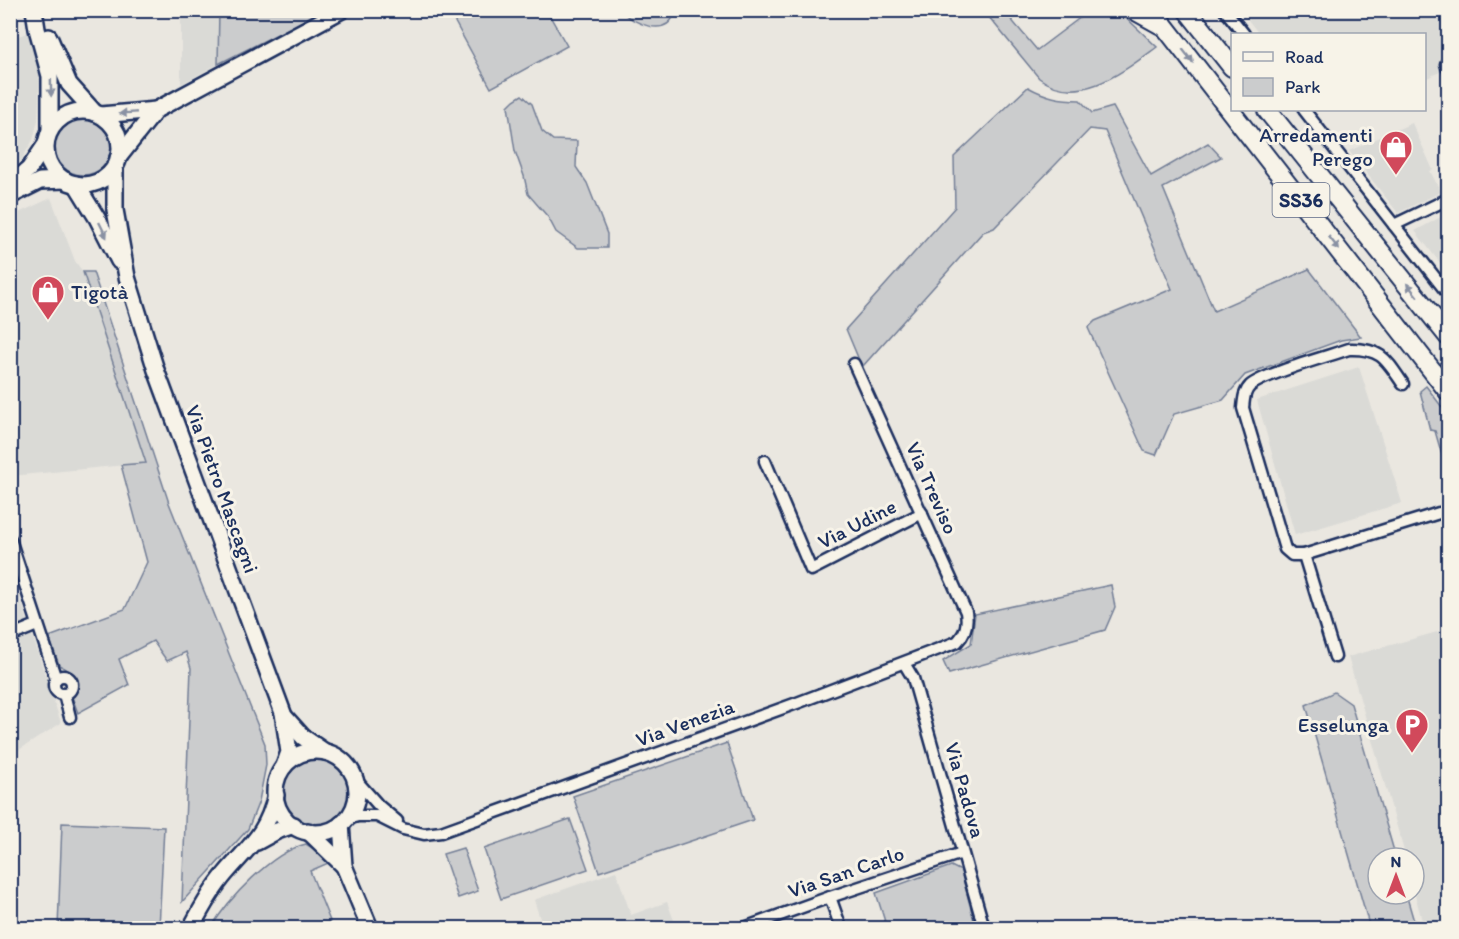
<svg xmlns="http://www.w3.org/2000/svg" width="1459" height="939" font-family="Itim,sans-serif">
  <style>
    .built { fill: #dadad6 }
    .green { fill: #cbcccd; stroke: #737e96; stroke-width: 1.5 }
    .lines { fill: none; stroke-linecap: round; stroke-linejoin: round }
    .street-casing { stroke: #1b2f5e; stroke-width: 15 }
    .secondary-casing { stroke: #1b2f5e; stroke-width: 20 }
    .highway-casing { stroke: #1b2f5e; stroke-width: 22 }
    .street { stroke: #f7f3e8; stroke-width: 10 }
    .secondary { stroke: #f7f3e8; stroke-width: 15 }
    .highway { stroke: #f7f3e8; stroke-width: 18 }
    .oneway { fill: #8991a3 }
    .labels { text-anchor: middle; stroke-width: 6; stroke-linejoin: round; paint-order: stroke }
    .shield { fill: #f7f3e8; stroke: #5d6a87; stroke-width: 1.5 }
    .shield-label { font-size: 20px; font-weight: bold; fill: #1b2f5e }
    .poi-label { font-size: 21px; fill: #1b2f5e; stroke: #f7f3e8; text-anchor: end }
    .street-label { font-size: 21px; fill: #1b2f5e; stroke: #f7f3e8 }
  </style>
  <rect width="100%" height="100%" fill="#eae7e0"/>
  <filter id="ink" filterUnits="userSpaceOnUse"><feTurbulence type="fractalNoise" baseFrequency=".0167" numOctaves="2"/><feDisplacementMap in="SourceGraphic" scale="12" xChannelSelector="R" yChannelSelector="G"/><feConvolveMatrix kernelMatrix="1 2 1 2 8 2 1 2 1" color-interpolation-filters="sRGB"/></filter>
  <g filter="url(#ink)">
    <g class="built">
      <path d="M181 11H219L218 64 181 84Z"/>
      <path d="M1241 11H1448V68L1425 79 1424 34H1259Z"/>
      <path d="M28 33 38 65 40 80 38 120 33 140 20 162 11 170V38Z"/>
      <path d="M1412 123 1433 170 1430 171 1441 192 1398 213 1349 151Z"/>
      <path d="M51 198 75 261 83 272 146 463 11 476 10 217Z"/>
      <path d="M1448 213V273L1415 231Z"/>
      <path d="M1359 367 1402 503 1295 535 1257 400Z"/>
      <path d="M10 567 61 723 11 755H10Z"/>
      <path d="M1448 629V928H1424L1414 891V858H1406L1348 657Z"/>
      <path d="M616 871 631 915 667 902 677 928H543L534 900Z"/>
    </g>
    <g class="green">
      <path d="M219 11V10L323 11 218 64Z"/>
      <path d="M449 11H547L567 46 491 88Z"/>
      <path d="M621 11C639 10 656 14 674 15 665 38 633 23 621 11Z"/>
      <path d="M984 11H1004L1037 50 1089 11H1119L1157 47C1124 71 1079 108 1039 78Z"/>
      <path d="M1028 87C1046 97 1060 100 1080 100L1092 113 1113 107 1151 176 1208 143 1221 157 1163 188 1214 311 1309 269 1361 337 1341 340 1245 375 1223 400 1174 414 1156 455 1144 451 1088 328 1095 321 1172 289 1105 131 1090 129 994 228 983 232 862 367 846 329 955 207 954 157Z"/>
      <path d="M522 95 532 104 542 131 553 140 577 141 576 167 587 183 607 234V248H578L556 232 548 217 528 194 524 176 515 151 508 106 514 100Z"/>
      <circle cx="83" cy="147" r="28"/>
      <path d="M83 272H93L169 503 265 744 266 765 259 801 248 829 182 902 191 668 186 652 167 661 153 641 119 659 129 685 78 713 72 697C87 680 74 673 59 665L49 637 125 609 147 562 121 465 146 463Z"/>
      <path d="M1426 386 1448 415V476L1435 431 1430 430 1420 391Z"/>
      <path d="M1111 585 1115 607 1105 630 949 674 943 661 971 644 975 614Z"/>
      <path d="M1334 692 1351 704 1396 858H1378V894H1406L1416 928H1370L1306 705Z"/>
      <path d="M727 743 753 820 599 872 573 796Z"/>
      <circle cx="316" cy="791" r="34"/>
      <path d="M570 819 588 869 501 899 484 849Z"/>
      <path d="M62 823 164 827 159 928H58Z"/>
      <path d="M306 844 333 861 310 871 330 921 327 928H211C228 899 272 852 306 844Z"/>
      <path d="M463 848 478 891 458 898 443 854Z"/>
      <path d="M951 866 961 871 976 928H887L876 893Z"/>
    </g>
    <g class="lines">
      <g class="street-casing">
        <g id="street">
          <path d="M1225 10 1244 34"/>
          <path d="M1446 64 1448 69"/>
          <path d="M1304 110 1448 294"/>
          <path d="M1394 225 1448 199"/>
          <path d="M1403 384C1386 359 1381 348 1349 349 1329 356 1263 374 1250 386 1244 392 1244 399 1243 408L1285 549 1292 555H1304L1439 513H1448"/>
          <path d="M765 461 811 570 922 513"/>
          <path d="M10 539 56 679"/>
          <path d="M1304 555 1335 657"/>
          <path d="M10 636 37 625"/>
          <path d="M904 663 913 678 984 928"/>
          <circle cx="63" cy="685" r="9"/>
          <path d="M64 694 70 717"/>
          <path d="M355 779 379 806 397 821"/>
          <path d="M347 819 358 816H377L403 829 424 834 441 832 797 703 957 642C966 633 968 624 966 612L854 364"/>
          <path d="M830 897 841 928"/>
          <path d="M744 928 830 897 962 853"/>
        </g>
      </g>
      <g class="secondary-casing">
        <g id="secondary">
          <path d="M34 10 37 29 50 76V130"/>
          <path d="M49 37 69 84 95 113"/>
          <circle cx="83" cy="148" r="37"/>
          <path d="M101 115 156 110"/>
          <path d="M118 158 156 110 342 10"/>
          <path d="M115 165V210L127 277 156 370 283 713 289 752 284 766"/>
          <path d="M76 184 97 218 119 261"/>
          <path d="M10 185 29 169 46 144"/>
          <path d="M10 196 40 181 65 180"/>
          <path d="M285 717 303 737 325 752"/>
          <circle cx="316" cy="792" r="41"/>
          <path d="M341 824 344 866 370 928"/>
          <path d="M308 831 344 866"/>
          <path d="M257 842 277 831 294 825"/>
          <path d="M191 928C201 909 212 889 226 873 250 845 267 834 276 795"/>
        </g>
      </g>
      <g class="highway-casing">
        <g id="highway">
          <path d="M1134 10 1161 25"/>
          <path d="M1152 10 1448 391"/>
          <path d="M1187 10 1232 67"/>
          <path d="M1267 110 1448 336"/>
        </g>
      </g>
      <use href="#street" class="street"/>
      <use href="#secondary" class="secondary"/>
      <use href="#highway" class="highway"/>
    </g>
    <defs><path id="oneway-solid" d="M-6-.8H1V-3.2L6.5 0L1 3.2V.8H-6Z" transform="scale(1.5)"/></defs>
    <g class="oneway">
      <use href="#oneway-solid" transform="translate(1188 56) rotate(52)"/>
      <use href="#oneway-solid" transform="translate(51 88) rotate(89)"/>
      <use href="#oneway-solid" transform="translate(128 113) rotate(175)"/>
      <use href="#oneway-solid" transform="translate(103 230) rotate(64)"/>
      <use href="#oneway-solid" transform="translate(1334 243) rotate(52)"/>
      <use href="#oneway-solid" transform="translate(1412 290) rotate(-129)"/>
    </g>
  </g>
  <defs>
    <g id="shop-pin" transform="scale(1.725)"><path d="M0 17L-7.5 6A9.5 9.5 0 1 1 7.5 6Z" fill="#d1495b" stroke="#f7f3e8"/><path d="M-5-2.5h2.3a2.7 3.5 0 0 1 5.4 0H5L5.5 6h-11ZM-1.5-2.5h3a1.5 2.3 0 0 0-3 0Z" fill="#fff"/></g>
    <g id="parking-pin" transform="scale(1.725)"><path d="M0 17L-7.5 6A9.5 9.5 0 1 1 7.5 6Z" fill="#d1495b" stroke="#f7f3e8"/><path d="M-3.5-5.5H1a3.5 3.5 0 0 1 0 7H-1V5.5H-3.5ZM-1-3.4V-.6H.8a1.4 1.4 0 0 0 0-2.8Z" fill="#fff"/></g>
  </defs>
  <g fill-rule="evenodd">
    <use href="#shop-pin" x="1396" y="147"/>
    <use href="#shop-pin" x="48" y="292"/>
    <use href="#parking-pin" x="1412" y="725"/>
  </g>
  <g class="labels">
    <rect class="shield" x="1272.5" y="183" width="57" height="34" rx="4.5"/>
    <g class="shield-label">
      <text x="1301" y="207">SS36</text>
    </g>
    <g class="poi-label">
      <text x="1373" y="142">Arredamenti<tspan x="1373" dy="24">Perego</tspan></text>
      <text x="71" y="299" text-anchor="start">Tigotà</text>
      <text x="1389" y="732">Esselunga</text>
    </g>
    <g class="street-label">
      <text transform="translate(932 488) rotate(66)" y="7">Via Treviso</text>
      <text transform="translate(222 489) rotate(70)" y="7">Via Pietro Mascagni</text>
      <text transform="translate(857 524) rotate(-27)" y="7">Via Udine</text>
      <text transform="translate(685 723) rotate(-20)" y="7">Via Venezia</text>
      <text transform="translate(965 790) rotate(74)" y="7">Via Padova</text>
      <text transform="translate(846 872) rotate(-19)" y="7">Via San Carlo</text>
    </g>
  </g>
  <rect width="1459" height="939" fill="none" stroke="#f7f3e8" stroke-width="36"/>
  <rect x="18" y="18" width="1423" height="903" fill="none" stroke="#1b2f5e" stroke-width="2" filter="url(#ink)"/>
  <rect x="1231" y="33" width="195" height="78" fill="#f7f3e8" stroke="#9fa5b1" stroke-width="1.5"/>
  <rect x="1243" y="52" width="30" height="9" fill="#f7f3e8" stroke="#9fa5b1" stroke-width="1.5"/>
  <text x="1285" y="63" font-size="18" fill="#1b2f5e">Road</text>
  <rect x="1243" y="78" width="30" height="18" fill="#cbcccd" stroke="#9fa5b1" stroke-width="1.5"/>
  <text x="1285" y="93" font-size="18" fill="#1b2f5e">Park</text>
  <g transform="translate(1396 876)"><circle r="28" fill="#f7f3e8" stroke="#9fa5b1" stroke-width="1.5"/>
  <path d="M0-4.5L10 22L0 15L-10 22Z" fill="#d1495b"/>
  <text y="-9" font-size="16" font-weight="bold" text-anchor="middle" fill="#1b2f5e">N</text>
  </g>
</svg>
